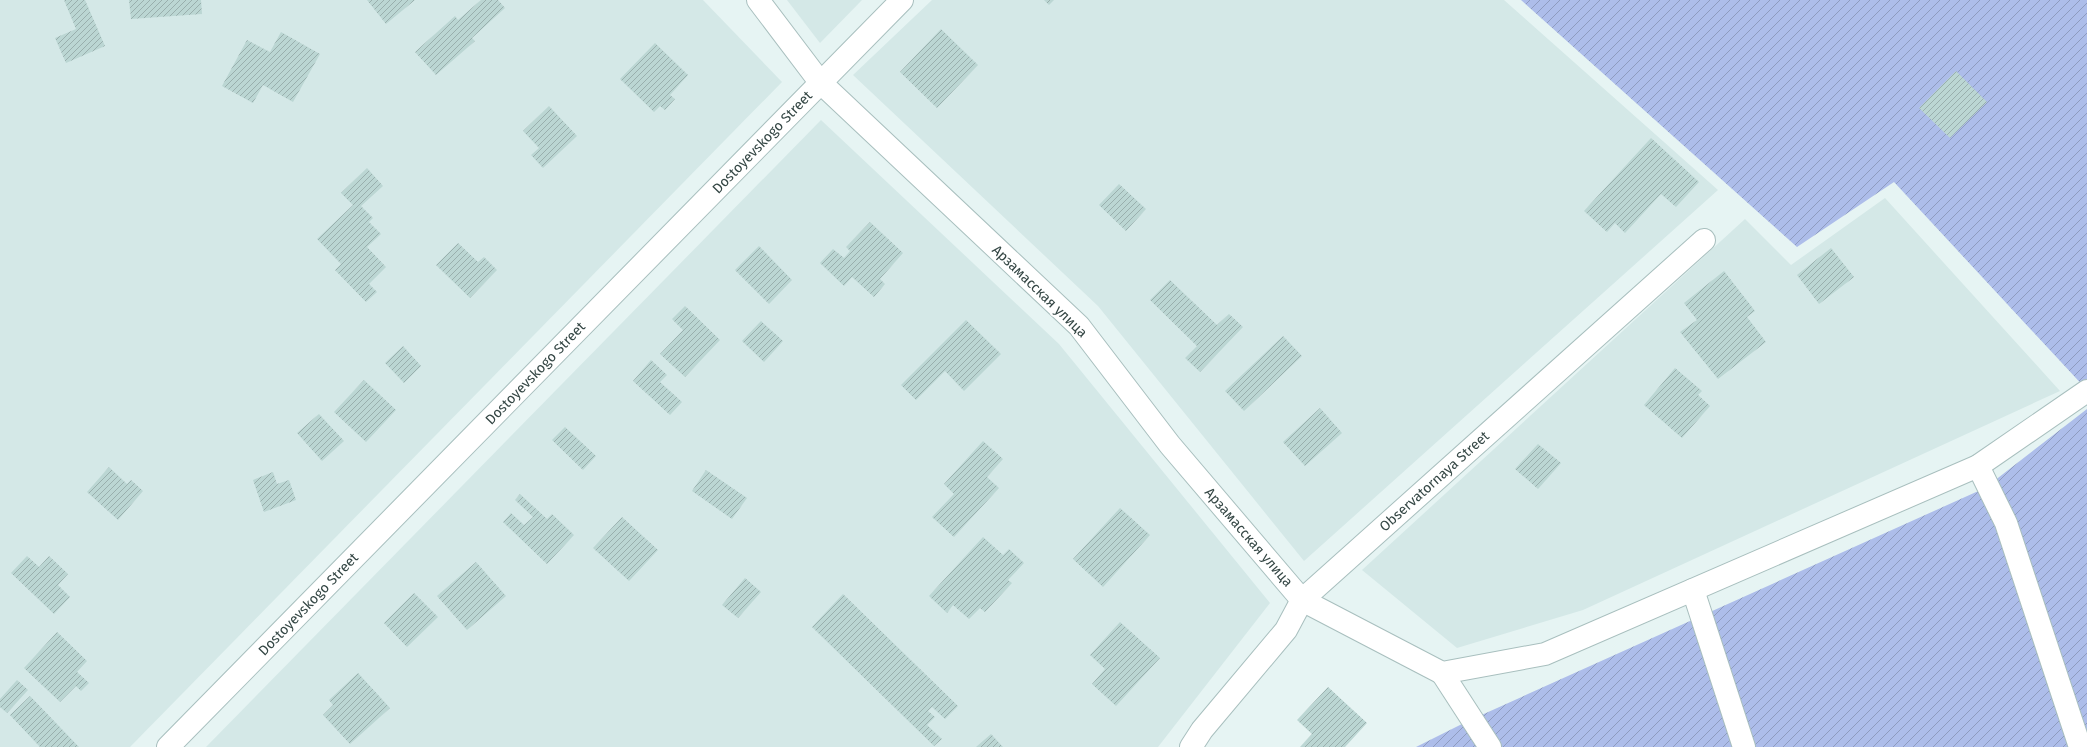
<svg xmlns="http://www.w3.org/2000/svg" width="2087" height="747" font-family="'Fira Sans',sans-serif">
  <style>
    .residential { fill: #d4e8e7 }
    .garden { fill: url(#garden-furrows) }
    .building { fill: url(#building-hatch) }
    .lines { fill: none; stroke-linecap: round; stroke-linejoin: round }
    .minor-casing { stroke: #a8bfbe; stroke-width: 24 }
    .minor { stroke: #fff; stroke-width: 22 }
    .labels { text-anchor: middle; stroke-width: 4; stroke-linejoin: round; paint-order: stroke }
    .street-label { font-size: 14px; fill: #354745; stroke: #fff }
  </style>
  <defs>
    <pattern id="garden-furrows" width="10" height="10" patternUnits="userSpaceOnUse"><rect width="10" height="10" fill="#adbdea"/><path d="M-1 1l2-2M0 10L10 0M9 11l2-2" fill="none" stroke="#8e9bbf"/></pattern>
    <pattern id="building-hatch" width="6" height="6" patternUnits="userSpaceOnUse"><rect width="6" height="6" fill="#bbd6d3"/><path d="M-1 1l2-2M0 6l6-6M5 7l2-2" fill="none" stroke="#99afad"/></pattern>
  </defs>
  <rect width="100%" height="100%" fill="#e6f4f3"/>
  <g class="residential">
    <path d="M0 0H703L782 82 130 747H0Z"/>
    <path d="M787 0H862L820 43Z"/>
    <path d="M932 0H1504L1718 190 1304 561 1098 306 853 75Z"/>
    <path d="M821 120 1059 344 1270 603 1158 747H206Z"/>
    <path d="M1885 198 2060 391 1583 610 1457 648 1362 570 1745 219 1791 265Z"/>
  </g>
  <g class="garden">
    <path d="M1521 0H2087V390L1894 182 1797 247Z"/>
    <path d="M2087 409V747H1416L1466 722 1985 488Z"/>
  </g>
  <g class="building">
    <path d="M64 0H85L105 46 66 63 55 38 76 29Z"/>
    <path d="M129 0H201L202 14 131 19Z"/>
    <path d="M367 0H415L386 24Z"/>
    <path d="M481 0H498L505 8 472 38 475 41 436 75 415 52 455 16 458 20Z"/>
    <path d="M1044 0H1054L1049 5Z"/>
    <path d="M941 29 978 65 937 108 900 72Z"/>
    <path d="M281 32 320 54 293 102 263 85 253 103 222 86 247 40 270 52Z"/>
    <path d="M655 43 688 75 670 95 675 99 665 110 660 106 654 112 620 79Z"/>
    <path d="M1956 71 1987 102 1950 138 1919 108Z"/>
    <path d="M549 106 577 136 543 168 531 155 539 148 523 131Z"/>
    <path d="M1651 138 1699 182 1676 207 1661 194 1625 233 1615 223 1607 232 1584 211Z"/>
    <path d="M367 168 383 186 361 206 373 218 369 222 381 234 367 247 386 267 369 284 377 292 366 302 335 270 341 264 317 239 353 205 341 193Z"/>
    <path d="M1119 184 1146 209 1126 231 1099 205Z"/>
    <path d="M870 222 903 253 880 279 885 284 874 297 852 277 844 286 820 263 833 249 844 258 850 251 846 247Z"/>
    <path d="M458 243 478 262 484 257 497 270 470 298 436 265Z"/>
    <path d="M759 246 792 280 769 304 735 270Z"/>
    <path d="M1831 248 1854 277 1819 304 1797 275Z"/>
    <path d="M1724 271 1755 311 1747 317 1766 342 1718 379 1680 332 1697 320 1684 303Z"/>
    <path d="M1170 280 1217 325 1229 314 1243 327 1200 372 1185 358 1197 346 1150 300Z"/>
    <path d="M685 306 720 340 685 377 660 354 683 330 672 319Z"/>
    <path d="M966 320 1001 354 964 391 945 371 916 400 901 385Z"/>
    <path d="M761 321 783 341 764 362 742 341Z"/>
    <path d="M1283 336 1302 356 1244 411 1225 391Z"/>
    <path d="M403 346 421 366 404 383 385 363Z"/>
    <path d="M651 360 667 375 660 382 682 402 670 415 633 381Z"/>
    <path d="M1675 368 1702 391 1698 395 1710 406 1682 438 1644 405Z"/>
    <path d="M364 380 396 410 366 442 334 412Z"/>
    <path d="M1320 408 1342 433 1305 466 1283 442Z"/>
    <path d="M319 414 344 441 322 461 297 433Z"/>
    <path d="M565 427 596 456 583 470 552 440Z"/>
    <path d="M983 441 1003 459 987 477 999 488 954 537 932 517 954 494 944 484Z"/>
    <path d="M1538 444 1561 463 1538 489 1515 469Z"/>
    <path d="M109 467 127 484 131 480 143 491 118 520 87 492Z"/>
    <path d="M706 470 747 498 732 519 692 491Z"/>
    <path d="M273 472 277 484 289 480 296 500 264 512 253 480Z"/>
    <path d="M520 494 547 519 552 514 574 535 547 564 503 522 511 513 524 525 533 517 515 500Z"/>
    <path d="M1120 508 1150 535 1103 587 1073 559Z"/>
    <path d="M622 517 658 550 629 581 593 548Z"/>
    <path d="M983 537 1003 555 1009 549 1024 563 1008 580 1012 583 985 612 980 608 969 619 953 605 947 613 929 596Z"/>
    <path d="M27 556 39 567 49 556 68 574 58 585 70 597 54 614 11 573Z"/>
    <path d="M476 562 506 596 467 630 437 596Z"/>
    <path d="M745 578 761 592 738 618 722 605Z"/>
    <path d="M414 593 438 617 407 647 384 623Z"/>
    <path d="M843 594 958 706 945 719 932 707 928 711 935 717 927 725 942 739 934 746 812 627Z"/>
    <path d="M1120 622 1160 658 1116 706 1092 684 1105 669 1090 655Z"/>
    <path d="M57 632 87 661 77 672 89 683 81 691 76 686 60 702 24 668Z"/>
    <path d="M358 673 390 708 350 744 323 715 333 705 329 700Z"/>
    <path d="M17 680 28 690 7 713 0 707V699Z"/>
    <path d="M1328 687 1367 723 1345 747H1300L1312 734 1297 720Z"/>
    <path d="M30 696 79 747H40L10 715Z"/>
    <path d="M991 734 1003 747H976Z"/>
  </g>
  <g class="lines">
    <g class="minor-casing">
      <g id="minor">
        <path d="M758 0 820 82 1079 326 1170 445 1302 600 1442 673 1545 654 1978 466 2087 391"/>
        <path d="M1978 466 2006 523 2080 747"/>
        <path d="M1693 590 1744 747"/>
        <path d="M1442 673 1490 747"/>
        <path d="M168 747 902 0"/>
        <path d="M1191 747 1202 730 1286 630 1302 600 1704 240"/>
      </g>
    </g>
    <use href="#minor" class="minor"/>
  </g>
  <g class="labels">
    <g class="street-label">
      <text transform="translate(762 142) rotate(-46)" y="5">Dostoyevskogo Street</text>
      <text transform="translate(1040 291) rotate(44)" y="5">Арзамасская улица</text>
      <text transform="translate(535 373) rotate(-46)" y="5">Dostoyevskogo Street</text>
      <text transform="translate(1434 481) rotate(-42)" y="5">Observatornaya Street</text>
      <text transform="translate(1249 537) rotate(49)" y="5">Арзамасская улица</text>
      <text transform="translate(308 604) rotate(-46)" y="5">Dostoyevskogo Street</text>
    </g>
  </g>
</svg>
